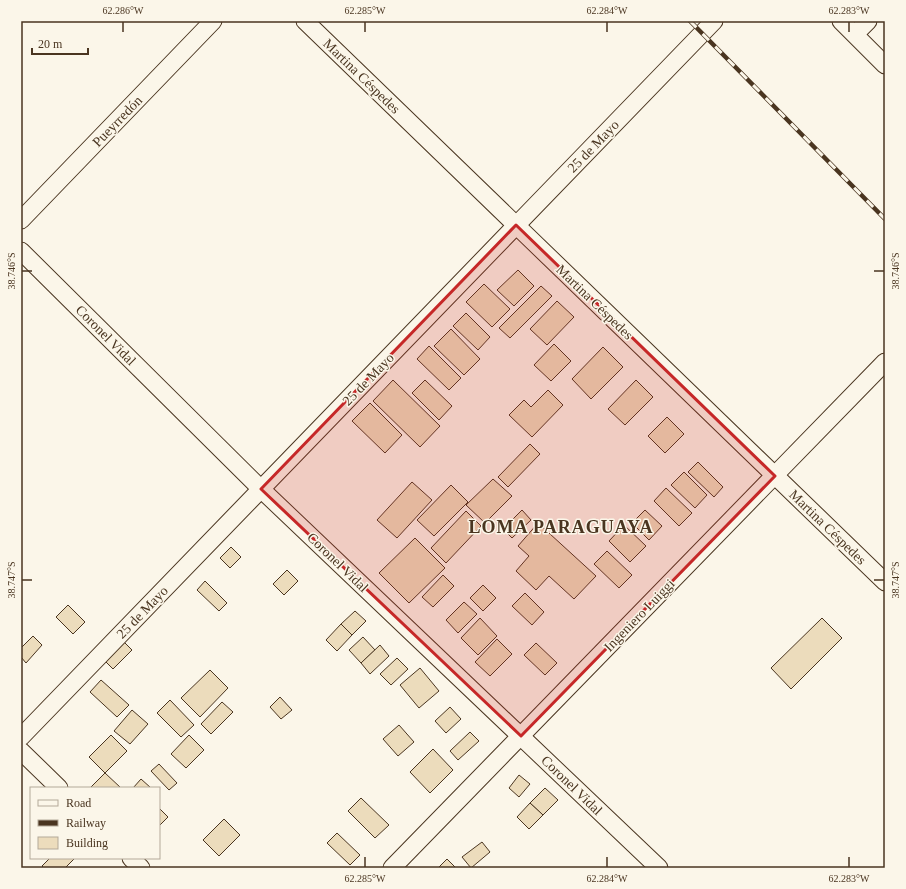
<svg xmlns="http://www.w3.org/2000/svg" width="906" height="889" font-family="'Times New Roman',serif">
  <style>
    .building { fill: #ecdcbc; stroke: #4a3520 }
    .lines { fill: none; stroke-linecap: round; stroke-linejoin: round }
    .minor-casing { stroke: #4a3520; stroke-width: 19 }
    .minor { stroke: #fbf6e9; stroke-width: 17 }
    .rail-casing { stroke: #4a3520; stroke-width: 4.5 }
    .rail { stroke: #fbf6e9; stroke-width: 3; stroke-dasharray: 9; stroke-linecap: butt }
    .marked { fill: #c62828; fill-opacity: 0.2; stroke: #c62828; stroke-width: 3; stroke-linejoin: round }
    .ticks { fill: none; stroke: #4a3520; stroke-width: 1.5 }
    .labels { text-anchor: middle; stroke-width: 3; stroke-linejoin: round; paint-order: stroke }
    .street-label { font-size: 14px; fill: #4a3520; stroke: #fbf6e9 }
    .district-label { font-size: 18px; font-weight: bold; letter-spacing: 1px; fill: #4a3520; stroke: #fbf6e9 }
    .neatline { fill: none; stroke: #4a3520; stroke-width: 1.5 }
    .ticks-label { font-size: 10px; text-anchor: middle; fill: #4a3520 }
  </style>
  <rect width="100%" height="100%" fill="#fbf6e9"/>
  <g class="building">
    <path d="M518 270 534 286 514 306 497 290Z"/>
    <path d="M484 284 510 309 492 327 466 302Z"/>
    <path d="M541 286 552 296 510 338 499 328Z"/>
    <path d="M557 301 574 317 547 345 530 329Z"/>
    <path d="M466 313 490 337 478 350 453 326Z"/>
    <path d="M451 329 480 359 464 375 434 346Z"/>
    <path d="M554 344 571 361 551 381 534 365Z"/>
    <path d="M429 346 461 378 449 390 417 359Z"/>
    <path d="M603 347 623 367 591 399 572 379Z"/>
    <path d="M393 380 440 426 420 447 373 401Z"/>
    <path d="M425 380 452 406 439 420 412 393Z"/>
    <path d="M636 380 653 397 625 425 608 409Z"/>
    <path d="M548 390 563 405 532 437 509 415 524 400 531 407Z"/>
    <path d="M370 403 402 435 385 453 352 421Z"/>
    <path d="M667 417 684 434 665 453 648 436Z"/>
    <path d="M530 444 540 454 508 487 498 477Z"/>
    <path d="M698 462 723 487 714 497 688 472Z"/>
    <path d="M684 472 707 495 695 508 671 485Z"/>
    <path d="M493 479 512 496 485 523 466 505Z"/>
    <path d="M412 482 432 500 397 538 377 520Z"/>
    <path d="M451 485 468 502 434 536 417 520Z"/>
    <path d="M666 488 692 513 679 526 654 501Z"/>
    <path d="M522 510 531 520 512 538 503 529Z"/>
    <path d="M645 510 662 526 649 540 632 523Z"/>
    <path d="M466 511 481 526 446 563 431 548Z"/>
    <path d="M538 523 596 576 574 599 549 576 536 590 516 571 529 556 518 546Z"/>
    <path d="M624 525 646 546 630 562 609 541Z"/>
    <path d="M415 538 445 568 409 603 379 573Z"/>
    <path d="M231 547 241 557 230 568 220 558Z"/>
    <path d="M607 551 632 575 619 588 594 564Z"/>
    <path d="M287 570 298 581 284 595 273 584Z"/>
    <path d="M443 575 454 586 433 607 422 597Z"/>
    <path d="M205 581 227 603 219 611 197 590Z"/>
    <path d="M483 585 496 598 483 611 470 598Z"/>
    <path d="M525 593 544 612 532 625 512 606Z"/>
    <path d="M464 602 477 614 458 633 446 620Z"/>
    <path d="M68 605 85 622 73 634 56 617Z"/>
    <path d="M355 611 366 621 352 635 341 624Z"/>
    <path d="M480 618 497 636 478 655 461 638Z"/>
    <path d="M822 618 842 638 791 689 771 668Z"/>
    <path d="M341 624 352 635 337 651 326 640Z"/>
    <path d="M33 636 42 645 26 663 21 657V648Z"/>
    <path d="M363 637 375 650 361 663 349 650Z"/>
    <path d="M497 639 512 654 490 676 475 662Z"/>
    <path d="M122 640 132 650 113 669 103 659Z"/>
    <path d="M536 643 557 663 545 675 524 655Z"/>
    <path d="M380 645 389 656 370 674 361 663Z"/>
    <path d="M397 658 408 669 391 685 380 674Z"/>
    <path d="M420 668 439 691 419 708 400 685Z"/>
    <path d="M210 670 228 688 200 717 181 698Z"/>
    <path d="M101 680 129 705 117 717 90 692Z"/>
    <path d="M280 697 292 710 281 719 270 707Z"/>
    <path d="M170 700 194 725 181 737 157 713Z"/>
    <path d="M222 702 233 712 211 734 201 724Z"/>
    <path d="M450 707 461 719 446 733 435 721Z"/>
    <path d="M132 710 148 724 130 744 114 731Z"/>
    <path d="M399 725 414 742 398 756 383 739Z"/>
    <path d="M470 732 479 741 458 760 450 751Z"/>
    <path d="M111 735 127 751 105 773 89 757Z"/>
    <path d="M189 735 204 750 186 768 171 754Z"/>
    <path d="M433 749 453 770 430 793 410 772Z"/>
    <path d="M159 764 177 783 169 790 151 771Z"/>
    <path d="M105 773 121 788H90Z"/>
    <path d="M519 775 530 784 519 797 509 788Z"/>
    <path d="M141 779 151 788H133Z"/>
    <path d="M545 788 558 800 543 815 530 803Z"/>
    <path d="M361 798 389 825 375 838 348 811Z"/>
    <path d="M530 803 543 815 529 829 517 817Z"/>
    <path d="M159 808 168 817 159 826Z"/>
    <path d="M224 819 240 835 219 856 203 840Z"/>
    <path d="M337 833 360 855 350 865 327 843Z"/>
    <path d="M482 842 490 852 471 868 462 857Z"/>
    <path d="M50 858H75L65 868H44L42 866Z"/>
    <path d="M447 859 456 868H438Z"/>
  </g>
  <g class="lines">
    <g class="minor-casing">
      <g id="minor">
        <path d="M305 21 885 582"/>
        <path d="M841 21 885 65"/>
        <path d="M855 34 868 21"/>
        <path d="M21 220 213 21"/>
        <path d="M21 251 261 489 659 868"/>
        <path d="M21 737 714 21"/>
        <path d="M21 751 59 788"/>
        <path d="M131 858 141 868"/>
        <path d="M392 868 885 362"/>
      </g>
    </g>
    <use href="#minor" class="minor"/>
    <g class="rail-casing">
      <path id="rail" d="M690 21 885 219"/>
    </g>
    <use href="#rail" class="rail"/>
  </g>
  <path class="marked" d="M516 225 775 476 521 736 261 489Z"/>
  <path class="ticks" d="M123 22V32M365 22V32M607 22V32M849 22V32M22 271H32M874 271H884M22 580H32M874 580H884M365 857V867M607 857V867M849 857V867"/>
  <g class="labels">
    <g class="street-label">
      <text transform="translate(362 76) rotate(44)" y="5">Martina Céspedes</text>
      <text transform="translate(117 121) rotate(-46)" y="5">Pueyrredón</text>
      <text transform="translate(593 146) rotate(-46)" y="5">25 de Mayo</text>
      <text transform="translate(595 302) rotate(44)" y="5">Martina Céspedes</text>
      <text transform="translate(106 335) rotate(45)" y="5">Coronel Vidal</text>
      <text transform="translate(368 379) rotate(-46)" y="5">25 de Mayo</text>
      <text transform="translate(828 527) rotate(44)" y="5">Martina Céspedes</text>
      <text transform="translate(338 562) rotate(44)" y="5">Coronel Vidal</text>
      <text transform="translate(142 612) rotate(-46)" y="5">25 de Mayo</text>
      <text transform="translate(639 615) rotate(-46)" y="5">Ingeniero Luiggi</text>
      <text transform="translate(572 785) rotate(44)" y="5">Coronel Vidal</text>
    </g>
    <g class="district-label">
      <text x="561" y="533">LOMA PARAGUAYA</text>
    </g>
  </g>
  <rect width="906" height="889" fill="none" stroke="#fbf6e9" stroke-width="44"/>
  <rect x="30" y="787" width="130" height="72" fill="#fbf6e9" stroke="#b4a999"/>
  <rect x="38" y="800" width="20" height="6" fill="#fbf6e9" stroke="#b4a999"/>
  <text x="66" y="807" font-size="12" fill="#4a3520">Road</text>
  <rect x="38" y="820" width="20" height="6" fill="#4a3520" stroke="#b4a999"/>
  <text x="66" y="827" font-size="12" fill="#4a3520">Railway</text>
  <rect x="38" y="837" width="20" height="12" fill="#ecdcbc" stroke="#b4a999"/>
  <text x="66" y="847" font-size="12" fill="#4a3520">Building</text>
  <path d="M32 48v6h56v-6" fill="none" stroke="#4a3520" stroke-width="2"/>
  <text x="38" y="48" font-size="12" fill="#4a3520" stroke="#fbf6e9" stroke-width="3" paint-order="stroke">20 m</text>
  <rect x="22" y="22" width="862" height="845" class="neatline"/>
  <g class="ticks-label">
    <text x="123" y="14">62.286°W</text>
    <text x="365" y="14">62.285°W</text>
    <text x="607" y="14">62.284°W</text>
    <text x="849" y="14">62.283°W</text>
    <text transform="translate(11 271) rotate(-90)" y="4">38.746°S</text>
    <text transform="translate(895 271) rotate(-90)" y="4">38.746°S</text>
    <text transform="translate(11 580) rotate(-90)" y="4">38.747°S</text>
    <text transform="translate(895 580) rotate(-90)" y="4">38.747°S</text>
    <text x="365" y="882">62.285°W</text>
    <text x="607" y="882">62.284°W</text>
    <text x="849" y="882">62.283°W</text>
  </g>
</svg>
